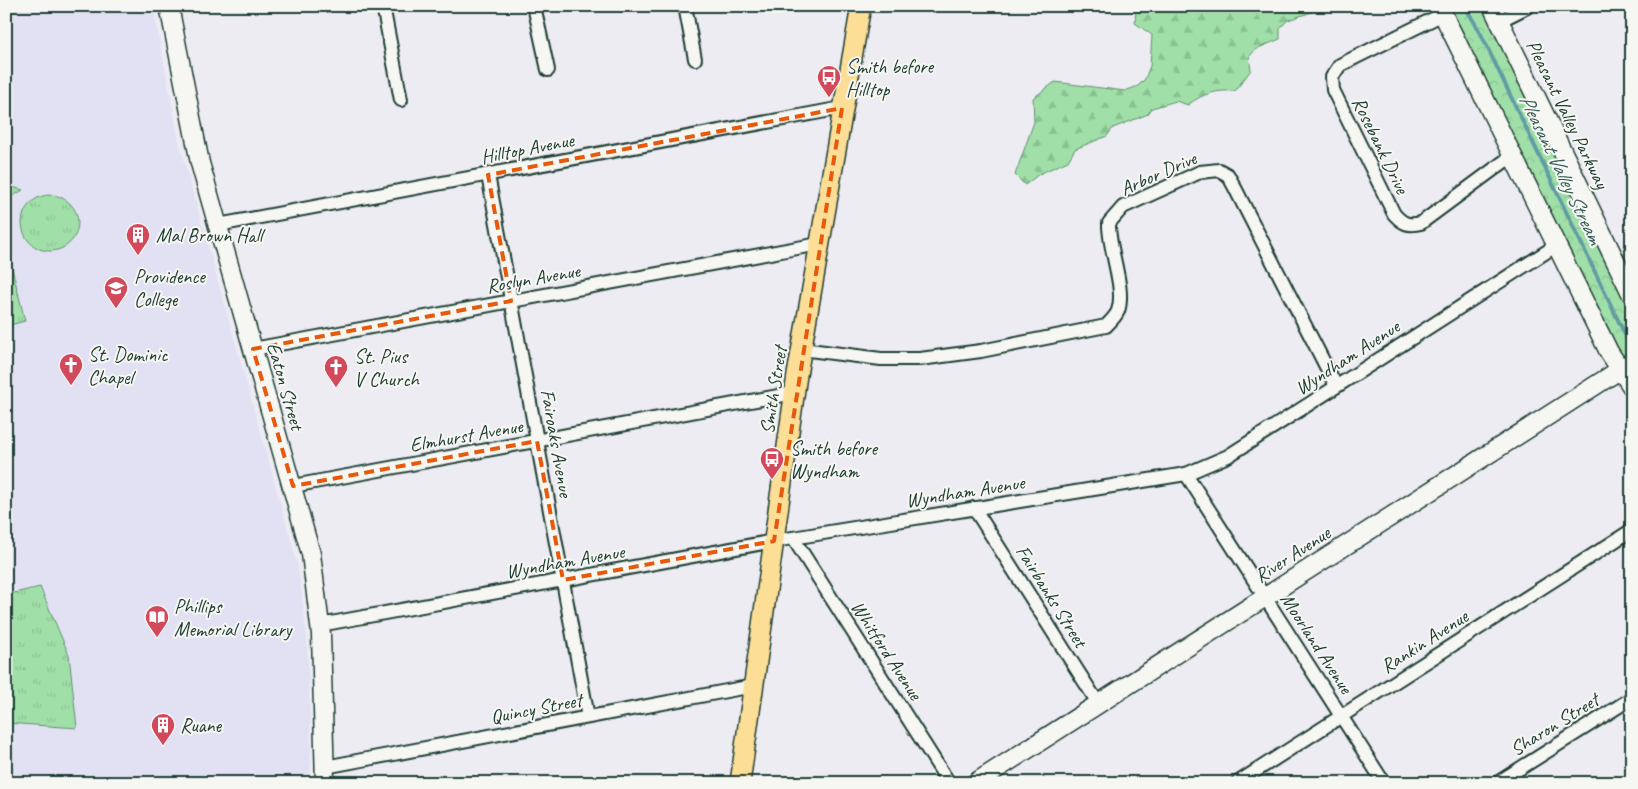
<svg xmlns="http://www.w3.org/2000/svg" width="1638" height="789" font-family="Caveat,sans-serif">
  <style>
    .built { fill: #e2e1f4 }
    .grass { fill: url(#grass-tufts); stroke: #608e6e }
    .forest { fill: url(#forest-firs); stroke: #608e6e }
    .park { fill: url(#park-crowns); stroke: #608e6e }
    .lines { fill: none; stroke-linecap: round; stroke-linejoin: round }
    .stream { stroke: #629ca4; stroke-width: 4 }
    .street-casing { stroke: #1f3d34; stroke-width: 16 }
    .secondary-casing { stroke: #1f3d34; stroke-width: 21 }
    .primary-casing { stroke: #1f3d34; stroke-width: 22 }
    .street { stroke: #f6f6f2; stroke-width: 12 }
    .secondary { stroke: #f6f6f2; stroke-width: 18 }
    .primary { stroke: #fcde96; stroke-width: 19 }
    .marked { fill: none; stroke: #e8590c; stroke-width: 4; stroke-dasharray: 10 6; stroke-linejoin: round }
    .labels { text-anchor: middle; stroke-width: 4; stroke-linejoin: round; paint-order: stroke }
    .poi-label { font-size: 20px; fill: #1f3d34; stroke: #f6f6f2; text-anchor: start }
    .street-label { font-size: 20px; fill: #1f3d34; stroke: #f6f6f2 }
    .water-label { font-size: 21px; font-style: italic; fill: #355d59; stroke: #f6f6f2 }
  </style>
  <defs>
    <pattern id="grass-tufts" width="24" height="20" patternUnits="userSpaceOnUse" patternTransform="scale(1.25)"><rect width="24" height="20" fill="#a0e0a8"/><path d="M3 7l-1-3M5 7V3M7 7l1-3M15 17l-1-3M17 17v-4M19 17l1-3" fill="none" stroke="#89c191"/></pattern>
    <pattern id="forest-firs" width="22" height="20" patternUnits="userSpaceOnUse" patternTransform="scale(1.25)"><rect width="22" height="20" fill="#a0e0a8"/><path d="M5 1l3.5 6h-7zM16 11l3.5 6h-7z" fill="#89c191"/></pattern>
    <pattern id="park-crowns" width="20" height="18" patternUnits="userSpaceOnUse" patternTransform="scale(1.25)"><rect width="20" height="18" fill="#a0e0a8"/><path d="M2 6a3 3 0 1 1 6 0M12 15a3 3 0 1 1 6 0" fill="none" stroke="#89c191"/></pattern>
  </defs>
  <rect width="100%" height="100%" fill="#edecf3"/>
  <filter id="ink" filterUnits="userSpaceOnUse"><feTurbulence type="fractalNoise" baseFrequency=".02" numOctaves="2"/><feDisplacementMap in="SourceGraphic" scale="10" xChannelSelector="R" yChannelSelector="G"/><feConvolveMatrix kernelMatrix="1 2 1 2 8 2 1 2 1" color-interpolation-filters="sRGB"/></filter>
  <g filter="url(#ink)">
    <path class="built" d="M6 6H153L180 146 298 566 307 638 311 746 310 783H6Z"/>
    <g class="grass">
      <path d="M6 185 23 190 6 200Z"/>
      <circle cx="50" cy="223" r="28"/>
      <path d="M12 268 25 321 6 326V269Z"/>
      <path d="M6 584 10 594 40 587 69 655 77 728 6 723Z"/>
    </g>
    <path class="forest" d="M1133 6H1310L1312 12 1288 20 1280 28V39L1256 49 1249 57 1251 70 1235 91C1217 90 1203 93 1188 105L1176 101 1152 108 1148 114 1113 128 1107 136 1075 149 1068 161 1039 174 1025 185 1015 175 1034 122 1033 98 1055 82 1125 91 1138 86 1145 79 1150 66 1152 35 1135 23 1136 10Z"/>
    <path class="park" d="M1448 6H1496L1632 289V387Z"/>
    <g class="lines">
      <path class="stream" d="M1465 6 1480 32 1630 345"/>
      <g class="street-casing">
        <g id="street">
          <path d="M383 6 401 100"/>
          <path d="M534 6 548 70"/>
          <path d="M685 6 695 59"/>
          <path d="M1443 14 1340 65 1332 77 1333 90 1394 214C1403 224 1408 226 1421 223L1513 155"/>
          <path d="M1499 21 1529 6"/>
          <path d="M488 175 588 717"/>
          <path d="M218 225 842 108"/>
          <path d="M253 349 819 244"/>
          <path d="M801 349 881 359H920L981 351 1106 326C1110 322 1116 316 1118 311 1126 288 1108 248 1109 223L1123 207 1200 172 1219 170 1228 175 1235 188 1336 386"/>
          <path d="M1186 474 1384 783"/>
          <path d="M293 486 794 393"/>
          <path d="M974 508 1098 703"/>
          <path d="M793 538 949 783"/>
          <path d="M320 625 774 541 1186 474 1228 456 1557 245"/>
          <path d="M325 767 753 686"/>
          <path d="M1237 783 1632 530"/>
          <path d="M1497 783 1632 698"/>
        </g>
      </g>
      <g class="secondary-casing">
        <g id="secondary">
          <path d="M169 6 200 163 311 554 321 634 325 783"/>
          <path d="M1439 6 1609 352 1632 387"/>
          <path d="M1492 6 1632 295"/>
          <path d="M975 783 1632 362"/>
        </g>
      </g>
      <g class="primary-casing">
        <path id="primary" d="M740 783 797 375 861 6"/>
      </g>
      <use href="#street" class="street"/>
      <use href="#secondary" class="secondary"/>
      <use href="#primary" class="primary"/>
    </g>
  </g>
  <path class="marked" d="M842 108 774 541 563 580 537 441 293 486 253 349 511 301 488 175Z"/>
  <defs>
    <g id="bus-pin" transform="scale(1.25)"><path d="M0 17L-7.5 6A9.5 9.5 0 1 1 7.5 6Z" fill="#d1495b" stroke="#f6f6f2"/><path d="M-5-6H5V4H4V6H2V4H-2V6H-4V4H-5ZM-3.5-4V0h7V-4ZM-3.5 1.2v1.5H-2V1.2ZM2 1.2v1.5H3.5V1.2Z" fill="#fff"/></g>
    <g id="building-pin" transform="scale(1.25)"><path d="M0 17L-7.5 6A9.5 9.5 0 1 1 7.5 6Z" fill="#d1495b" stroke="#f6f6f2"/><path d="M-4-6H4V6H1V3H-1V6H-4ZM-2.5-4.3h1.7v1.8h-1.7ZM.8-4.3h1.7v1.8H.8ZM-2.5-1h1.7V.8h-1.7ZM.8-1h1.7V.8H.8Z" fill="#fff"/></g>
    <g id="university-pin" transform="scale(1.25)"><path d="M0 17L-7.5 6A9.5 9.5 0 1 1 7.5 6Z" fill="#d1495b" stroke="#f6f6f2"/><path d="M0-5L7-2L0 1L-7-2ZM-4 1L0 2.5L4 1V4Q0 6-4 4Z" fill="#fff"/></g>
    <g id="church-pin" transform="scale(1.25)"><path d="M0 17L-7.5 6A9.5 9.5 0 1 1 7.5 6Z" fill="#d1495b" stroke="#f6f6f2"/><path d="M-1.2-6h2.4v3.5h3.3v2.4h-3.3V6h-2.4V-.1h-3.3v-2.4h3.3Z" fill="#fff"/></g>
    <g id="library-pin" transform="scale(1.25)"><path d="M0 17L-7.5 6A9.5 9.5 0 1 1 7.5 6Z" fill="#d1495b" stroke="#f6f6f2"/><path d="M-6-4Q-3-5.5-.7-3.5V5Q-3 3-6 4ZM6-4Q3-5.5 .7-3.5V5Q3 3 6 4Z" fill="#fff"/></g>
  </defs>
  <g fill-rule="evenodd">
    <use href="#bus-pin" x="829" y="77"/>
    <use href="#building-pin" x="138" y="235"/>
    <use href="#university-pin" x="116" y="288"/>
    <use href="#church-pin" x="71" y="365"/>
    <use href="#church-pin" x="336" y="367"/>
    <use href="#bus-pin" x="772" y="459"/>
    <use href="#library-pin" x="157" y="617"/>
    <use href="#building-pin" x="163" y="725"/>
  </g>
  <g class="labels">
    <g class="poi-label">
      <text x="846" y="73">Smith before<tspan x="846" dy="23">Hilltop</tspan></text>
      <text x="156" y="242">Mal Brown Hall</text>
      <text x="134" y="283">Providence<tspan x="134" dy="23">College</tspan></text>
      <text x="88" y="361">St. Dominic<tspan x="88" dy="23">Chapel</tspan></text>
      <text x="354" y="363">St. Pius<tspan x="354" dy="23">V Church</tspan></text>
      <text x="790" y="455">Smith before<tspan x="790" dy="23">Wyndham</tspan></text>
      <text x="174" y="613">Phillips<tspan x="174" dy="23">Memorial Library</tspan></text>
      <text x="180" y="732">Ruane</text>
    </g>
    <g class="street-label">
      <text transform="translate(1568 114) rotate(64)" y="7">Pleasant Valley Parkway</text>
      <text transform="translate(1381 145) rotate(64)" y="7">Rosebank Drive</text>
      <text transform="translate(527 148) rotate(-11)" y="7">Hilltop Avenue</text>
      <text transform="translate(1158 173) rotate(-24)" y="7">Arbor Drive</text>
      <text transform="translate(533 278) rotate(-10)" y="7">Roslyn Avenue</text>
      <text transform="translate(1347 357) rotate(-33)" y="7">Wyndham Avenue</text>
      <text transform="translate(286 386) rotate(74)" y="7">Eaton Street</text>
      <text transform="translate(773 390) rotate(-81)" y="7">Smith Street</text>
      <text transform="translate(466 435) rotate(-10)" y="7">Elmhurst Avenue</text>
      <text transform="translate(557 443) rotate(80)" y="7">Fairoaks Avenue</text>
      <text transform="translate(965 491) rotate(-9)" y="7">Wyndham Avenue</text>
      <text transform="translate(1292 554) rotate(-33)" y="7">River Avenue</text>
      <text transform="translate(565 561) rotate(-10)" y="7">Wyndham Avenue</text>
      <text transform="translate(1052 596) rotate(58)" y="7">Fairbanks Street</text>
      <text transform="translate(1424 641) rotate(-33)" y="7">Rankin Avenue</text>
      <text transform="translate(1317 643) rotate(57)" y="7">Moorland Avenue</text>
      <text transform="translate(887 650) rotate(57)" y="7">Whitford Avenue</text>
      <text transform="translate(536 708) rotate(-11)" y="7">Quincy Street</text>
      <text transform="translate(1554 724) rotate(-32)" y="7">Sharon Street</text>
    </g>
    <g class="water-label">
      <text transform="translate(1561 169) rotate(64)" y="7">Pleasant Valley Stream</text>
    </g>
  </g>
  <rect width="1638" height="789" fill="none" stroke="#f6f6f2" stroke-width="25"/>
  <rect x="12" y="12" width="1613" height="764" fill="none" stroke="#1f3d34" stroke-width="2" filter="url(#ink)"/>
</svg>
